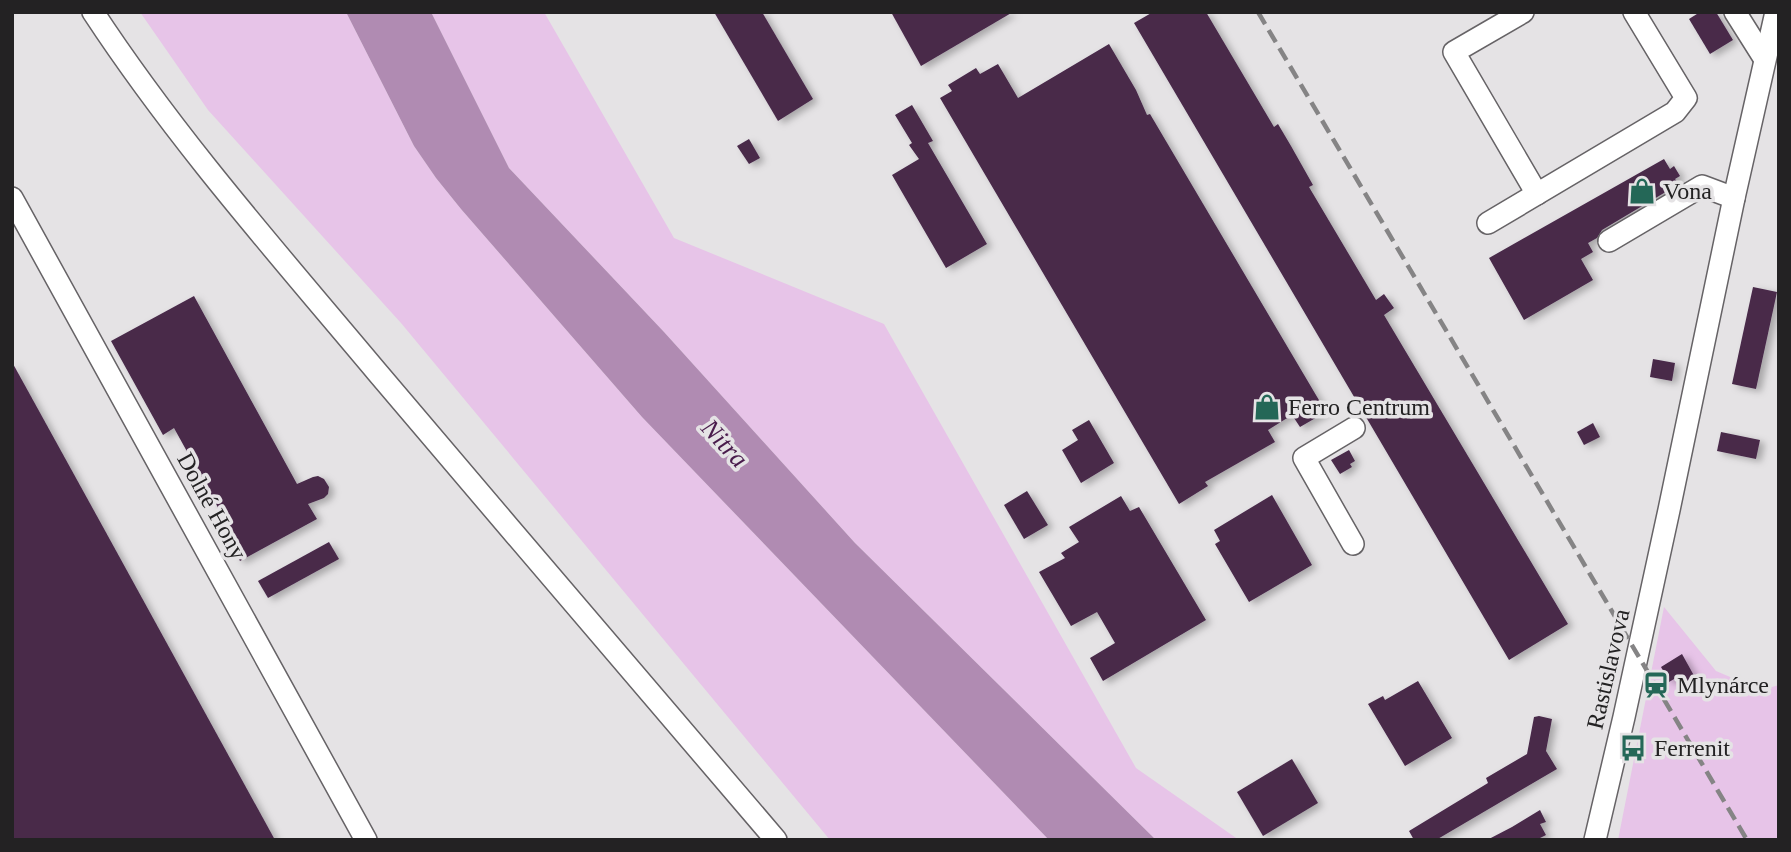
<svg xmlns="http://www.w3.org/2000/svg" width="1791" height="852" font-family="Georgia,serif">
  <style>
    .green { fill: #e7c4e8 }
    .water { fill: #b08bb2 }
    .building { fill: #48294a; filter: url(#shadow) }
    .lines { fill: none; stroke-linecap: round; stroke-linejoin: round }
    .minor-casing { stroke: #666366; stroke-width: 24 }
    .minor { stroke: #fff; stroke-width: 21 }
    .rail { stroke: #858485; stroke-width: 4.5; stroke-dasharray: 14 7; stroke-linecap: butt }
    .labels { text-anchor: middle; stroke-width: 7; stroke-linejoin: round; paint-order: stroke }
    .poi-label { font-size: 24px; fill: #232223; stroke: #e5e3e5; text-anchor: start }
    .street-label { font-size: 24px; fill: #232223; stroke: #e5e3e5 }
    .water-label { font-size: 26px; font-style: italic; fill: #491b4c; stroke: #e5e3e5 }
  </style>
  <defs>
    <filter id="shadow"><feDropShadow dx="5" dy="3" stdDeviation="3.5" flood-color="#0004"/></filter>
  </defs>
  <rect width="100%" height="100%" fill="#e5e3e5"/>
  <g class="green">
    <path d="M140 12H346L414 146 436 178 461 209 642 417 1049 840H830L401 323 208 110Z"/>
    <path d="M431 12H544L674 238 884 324 1136 768 1239 840H1156L855 543 664 332 509 168Z"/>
    <path d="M1664 607 1716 671 1761 690 1779 685V840H1618Z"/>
  </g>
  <path class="water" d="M346 12H431L509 168 664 332 855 543 1156 840H1049L642 417 461 209 436 178 414 146Z"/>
  <g class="building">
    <path d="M714 12H762L813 99 778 121Z"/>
    <path d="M891 12H1013L921 66Z"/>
    <path d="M1153 12H1206L1274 127 1278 124 1291 146 1313 185 1309 187 1376 300 1384 294 1394 308 1384 315 1568 624 1509 660 1134 23Z"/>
    <path d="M1700 12H1716L1733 40 1710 54 1689 19Z"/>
    <path d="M1109 44 1136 90 1147 115 1150 114 1326 412 1300 427 1292 415 1268 430 1275 442 1205 482 1208 486 1179 504 940 98 952 91 948 85 976 68 980 74 998 64 1018 98Z"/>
    <path d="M912 105 933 141 928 143 987 244 946 268 892 175 919 159 909 145 912 143 895 115Z"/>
    <path d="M749 139 760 158 749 164 737 146Z"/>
    <path d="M1664 159 1670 169 1674 166 1680 176 1675 179 1679 184 1602 230 1597 238 1588 243 1593 252 1581 259 1593 280 1524 320 1489 258Z"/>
    <path d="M1753 287 1777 292 1756 389 1732 384Z"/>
    <path d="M194 296 297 484 313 477 318 476 324 479 329 487 328 494 324 498 308 504 317 519 240 561 215 516 221 513 174 428 163 435 111 341Z"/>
    <path d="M1653 359 1675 363 1672 381 1650 377Z"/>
    <path d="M12 362 103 527 275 840H12Z"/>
    <path d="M1089 420 1114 463 1081 483 1062 450 1078 440 1072 430Z"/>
    <path d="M1593 423 1600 437 1584 445 1577 432Z"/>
    <path d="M1721 432 1760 440 1756 459 1717 451Z"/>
    <path d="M1349 450 1355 461 1350 464 1352 467 1340 474 1331 460Z"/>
    <path d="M1027 491 1048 525 1024 539 1004 505Z"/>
    <path d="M1272 495 1312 565 1249 602 1215 544 1220 541 1214 530Z"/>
    <path d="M1121 496 1130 511 1139 507 1206 620 1103 681 1090 658 1115 643 1097 612 1071 626 1039 572 1065 558 1061 553 1079 542 1069 527Z"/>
    <path d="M329 542 339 559 268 598 258 581Z"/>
    <path d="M1682 654 1697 681 1688 687 1681 675 1669 682 1661 667Z"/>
    <path d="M1418 681 1452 738 1405 766 1368 704 1383 696 1385 700Z"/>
    <path d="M1539 716 1552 719 1546 751 1557 769 1436 840H1414L1409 831 1488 783 1486 778 1527 754 1534 717Z"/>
    <path d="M1292 759 1318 803 1263 836 1237 792Z"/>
    <path d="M1540 810 1546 822 1540 824 1546 835 1536 840H1487L1512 827Z"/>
  </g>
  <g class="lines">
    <g class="minor-casing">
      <g id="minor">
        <path d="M93 12C177 140 279 255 377 372 510 528 642 685 776 840"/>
        <path d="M1523 12 1454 52 1537 194"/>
        <path d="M1735 12 1764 58"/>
        <path d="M12 198 366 840"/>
        <path d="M1488 223 1675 112 1686 98 1634 12"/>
        <path d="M1609 241 1702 186 1734 198"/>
        <path d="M1353 544 1304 458 1354 428"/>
        <path d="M1595 840 1624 717 1669 510 1734 198 1776 12"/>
      </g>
    </g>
    <use href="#minor" class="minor"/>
    <path class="rail" d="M1258 12 1747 840"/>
  </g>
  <defs>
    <g id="shop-bare" transform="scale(2.1)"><path d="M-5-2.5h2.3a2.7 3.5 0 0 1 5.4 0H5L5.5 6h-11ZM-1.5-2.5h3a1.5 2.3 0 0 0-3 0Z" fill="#246757" stroke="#e5e3e5" stroke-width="2.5" paint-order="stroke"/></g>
    <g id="station-bare" transform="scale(2.1)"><path d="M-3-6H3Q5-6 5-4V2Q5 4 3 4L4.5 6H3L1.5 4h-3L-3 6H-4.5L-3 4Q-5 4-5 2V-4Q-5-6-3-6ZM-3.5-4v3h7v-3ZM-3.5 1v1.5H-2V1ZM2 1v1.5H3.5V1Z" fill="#246757" stroke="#e5e3e5" stroke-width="2.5" paint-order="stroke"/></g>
    <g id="bus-bare" transform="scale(2.1)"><path d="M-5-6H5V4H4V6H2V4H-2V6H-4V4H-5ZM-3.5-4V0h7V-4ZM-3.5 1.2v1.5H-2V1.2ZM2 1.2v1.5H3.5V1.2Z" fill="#246757" stroke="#e5e3e5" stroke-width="2.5" paint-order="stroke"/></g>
  </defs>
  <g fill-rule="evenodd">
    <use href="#shop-bare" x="1642" y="191"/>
    <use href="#shop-bare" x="1267" y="407"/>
    <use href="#station-bare" x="1656" y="685"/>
    <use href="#bus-bare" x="1633" y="748"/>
  </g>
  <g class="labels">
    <g class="poi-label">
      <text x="1663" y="199">Vona</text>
      <text x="1288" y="415">Ferro Centrum</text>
      <text x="1677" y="693">Mlynárce</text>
      <text x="1654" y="756">Ferrenit</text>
    </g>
    <g class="street-label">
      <text transform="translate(212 506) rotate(61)" y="8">Dolné Hony</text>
      <text transform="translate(1608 669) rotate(-77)" y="8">Rastislavova</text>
    </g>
    <g class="water-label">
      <text transform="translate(725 443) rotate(47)" y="9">Nitra</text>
    </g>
  </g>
  <rect width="1791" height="852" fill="none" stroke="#232223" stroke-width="28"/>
</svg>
